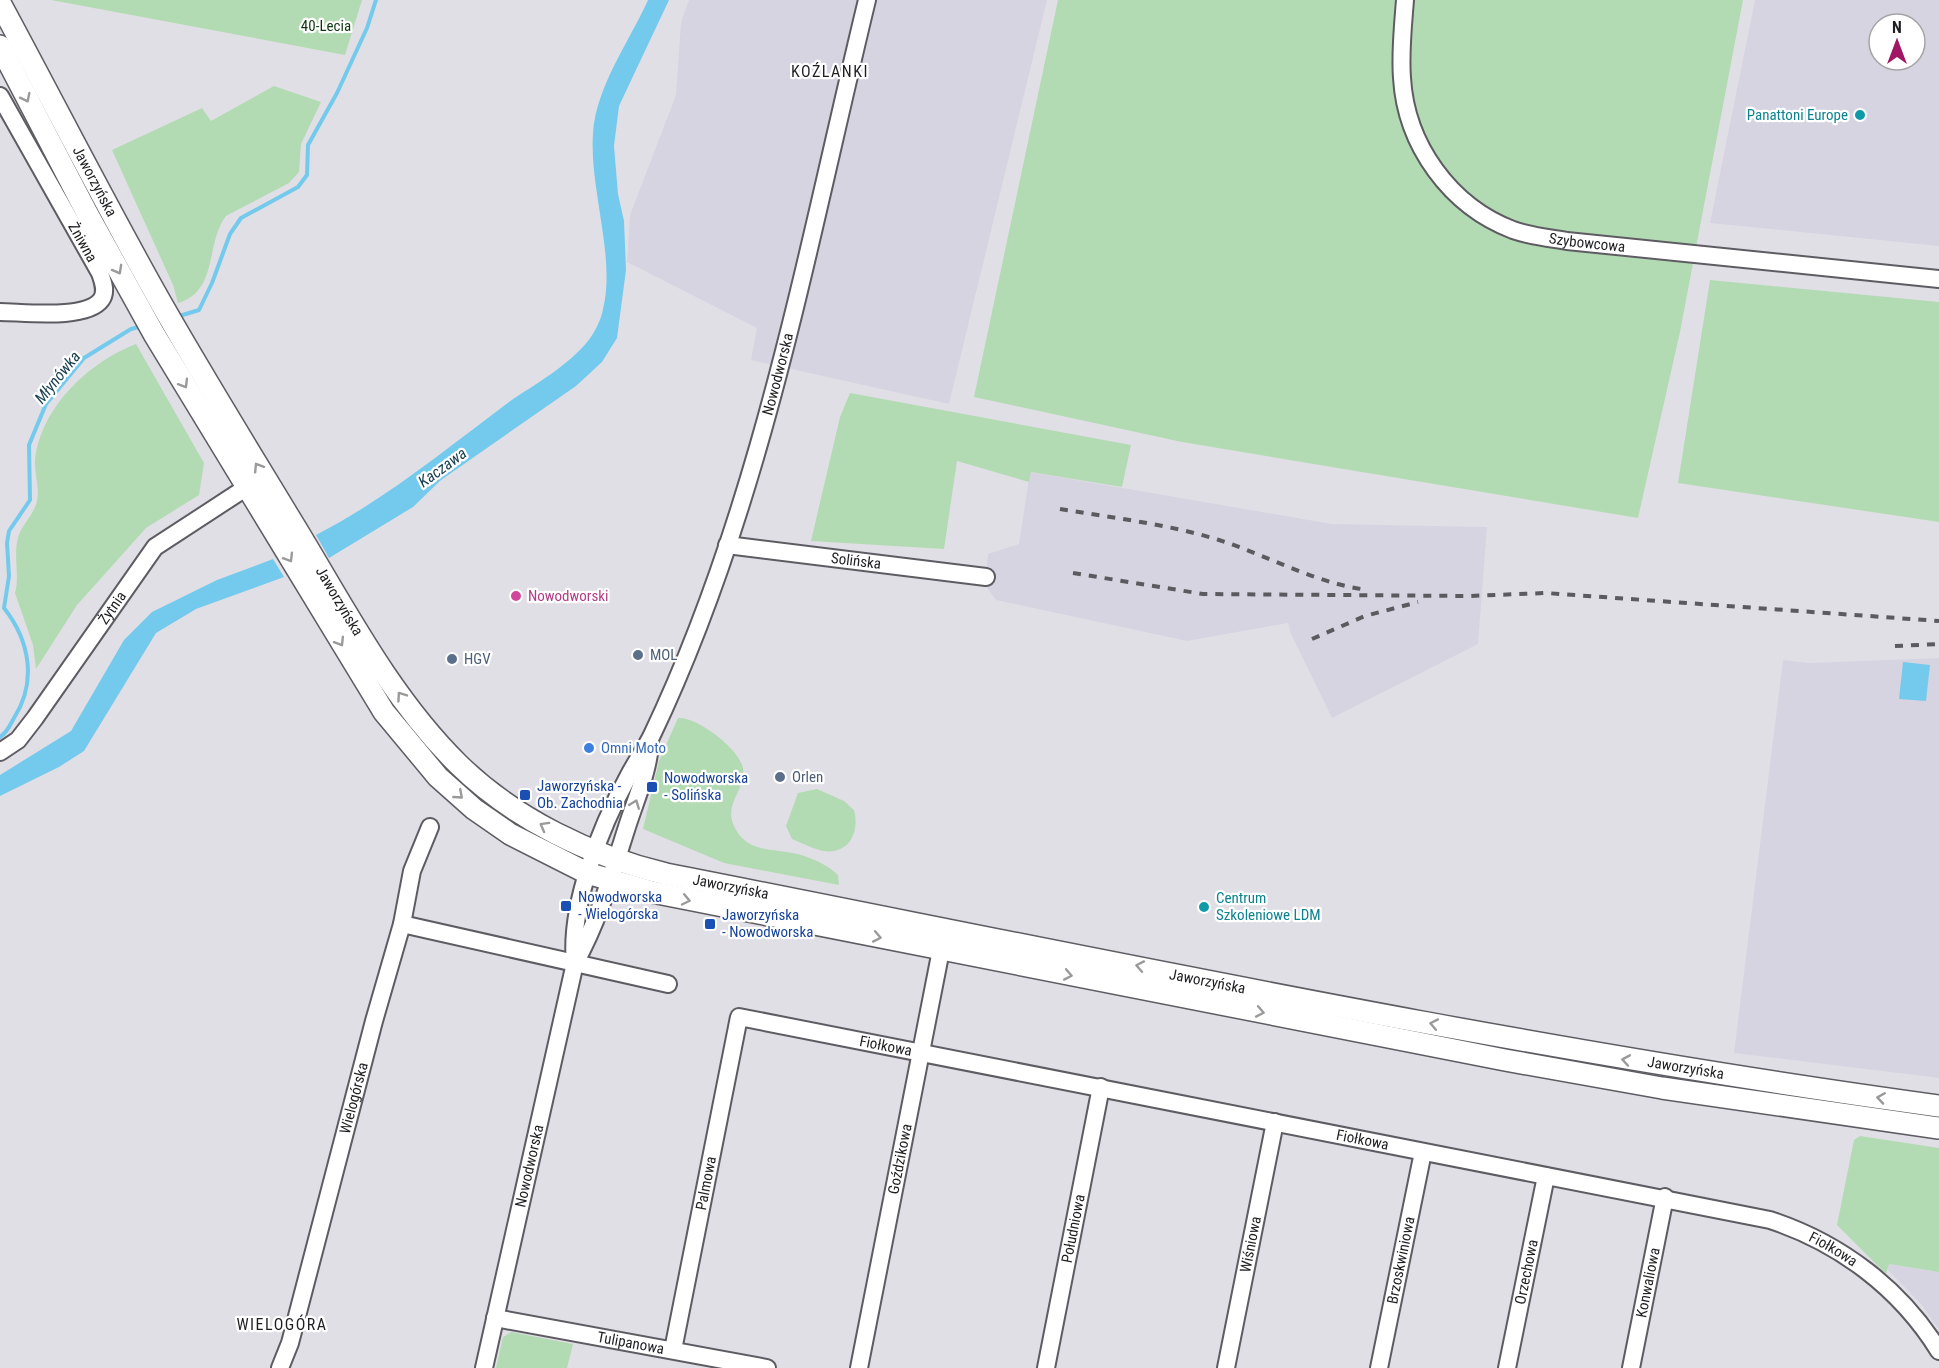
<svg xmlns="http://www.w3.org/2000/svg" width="1939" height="1368" font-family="'Roboto Condensed',sans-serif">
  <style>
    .built { fill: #d7d4e2; fill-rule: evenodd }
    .green { fill: #b3dbb3 }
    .water { fill: #74caec }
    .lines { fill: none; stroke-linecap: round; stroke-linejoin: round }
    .stream { stroke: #74caec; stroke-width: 4 }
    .minor-casing { stroke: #5e5c62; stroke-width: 20 }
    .major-casing { stroke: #5e5c62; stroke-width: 24 }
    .minor { stroke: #fff; stroke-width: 16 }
    .major { stroke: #fff; stroke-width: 21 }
    .rail { stroke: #5b5a5e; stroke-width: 4; stroke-dasharray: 8 8; stroke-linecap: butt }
    .oneway { stroke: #9a9a9b }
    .culture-dot { fill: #0f9aa8; stroke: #fff; stroke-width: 2 }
    .hotel-dot { fill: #d1479c; stroke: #fff; stroke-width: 2 }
    .service-dot { fill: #5c6f8a; stroke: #fff; stroke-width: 2 }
    .shop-dot { fill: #3f7fe0; stroke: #fff; stroke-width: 2 }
    .transit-dot { fill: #1a4fb4; stroke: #fff; stroke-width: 2 }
    .labels { text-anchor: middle; stroke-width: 4.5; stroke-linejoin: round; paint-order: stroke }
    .park-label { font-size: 15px; fill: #0f3612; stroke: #fff }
    .culture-label { font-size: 15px; fill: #0d838f; stroke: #fff; text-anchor: end }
    .street-label { font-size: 15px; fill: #1f1e21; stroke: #fff }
    .hotel-label { font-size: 15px; fill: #b23c85; stroke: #fff; text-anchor: start }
    .service-label { font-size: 15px; fill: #4e5e75; stroke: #fff; text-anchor: start }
    .shop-label { font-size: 15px; fill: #366cbe; stroke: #fff; text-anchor: start }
    .transit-label { font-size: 15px; fill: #164399; stroke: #fff; text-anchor: start }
    .neighbourhood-label { font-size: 16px; letter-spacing: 1.5px; fill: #1f1e21; stroke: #fff }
    .water-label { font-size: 16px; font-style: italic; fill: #1b4251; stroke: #fff }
  </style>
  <rect width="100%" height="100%" fill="#e1dfe6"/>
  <g class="built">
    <path d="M689 0H1047L949 404 751 360 757 328 627 262 630 215 676 95 681 22Z"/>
    <path d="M1755 0H1939V246L1710 223ZM1879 24H1915V60H1879Z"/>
    <path d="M1030 472 1332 524 1487 527 1478 644 1332 718 1291 634 1288 623 1187 641 996 600 985 585 988 554 1019 544Z"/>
    <path d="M1939 658V1078L1734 1053 1783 660 1809 663Z"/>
    <path d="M1888 1264 1939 1272V1330L1922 1305 1887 1269Z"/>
  </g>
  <g class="green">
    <path d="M51 0H362L345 55Z"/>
    <path d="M1058 0H1743L1680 332 1638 518 1182 442 974 397Z"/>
    <path d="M274 86 321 102 301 144 299 172 289 183 226 216C205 243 219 291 178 303L173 285 112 150 202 108 211 121Z"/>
    <path d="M1710 280 1939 302V522L1678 483Z"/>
    <path d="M136 344 204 463 199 495 146 528 77 605 36 669 33 645 15 593C20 575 13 556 18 538 21 525 34 515 37 501 40 488 34 473 35 460 41 407 89 362 136 344Z"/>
    <path d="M850 393 1131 445 1122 487 1031 472 1029 482 957 461 944 549 811 541 840 417Z"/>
    <path d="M678 718C697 716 741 750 743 769 746 792 721 804 736 830 749 852 772 849 793 853 808 856 827 864 838 875L839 885 724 863 643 829 659 761Z"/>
    <path d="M817 789 844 801 854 810C860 832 849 855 823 851 813 849 802 843 792 839L786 826 798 793Z"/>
    <path d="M1860 1136 1939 1148V1272L1889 1264 1886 1274 1837 1225 1854 1140Z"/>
    <path d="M511 1332 573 1344 567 1368H496L503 1337Z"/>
  </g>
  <g class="water">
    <path d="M648 0H669L619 106 614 146 618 194 624 221 626 270 617 338 602 362 576 386 441 480 413 507 329 558 316 535C386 499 446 449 509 402 535 384 568 366 588 341 595 332 601 320 603 309 616 257 589 189 593 133 596 87 629 42 648 0Z"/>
    <path d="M273 559 284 577 196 609 156 633 84 751 59 767 0 796V775L71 731 124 640 152 612 217 580Z"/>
    <path d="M1903 662 1930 665 1926 701 1899 699Z"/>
  </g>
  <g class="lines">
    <g class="stream">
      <path d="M176 317 199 310 212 283 230 234 241 218 298 187 307 175 308 145 337 93 367 28 376 0"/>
      <path d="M0 737C7 733 10 725 14 718 37 682 30 641 4 608L9 576 7 543 9 531 30 500 29 445 46 404 84 358 131 329 143 326"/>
    </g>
    <g class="minor-casing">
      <g id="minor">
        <path id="s1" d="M1405 0C1403 26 1400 52 1402 78 1406 145 1450 206 1513 230 1530 236 1549 238 1567 241L1939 279"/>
        <path id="s2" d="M0 96 100 273C103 282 107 292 101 300 86 320 23 312 0 312"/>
        <path id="s3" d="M727 545 986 577"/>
        <path id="s4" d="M0 752 18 740 35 718 155 547 247 487"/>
        <path d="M402 924 668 984"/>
        <path id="s5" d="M575 963C569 905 601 826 629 775 636 762 645 749 652 735 762 504 807 247 867 0"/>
        <path id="s6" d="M495 1318 767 1368"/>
        <path id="s7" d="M673 1350 739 1017 1770 1220C1840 1243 1900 1288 1939 1351"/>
        <path id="s8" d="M280 1368 290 1343 374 1021 402 924 412 871 430 827"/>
        <path id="s9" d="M484 1368 575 963C598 922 612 874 626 830 635 801 647 776 650 746"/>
        <path id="s10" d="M859 1368 941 950"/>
        <path id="s11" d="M1046 1368 1101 1087"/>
        <path id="s12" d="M1226 1368 1275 1122"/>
        <path id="s13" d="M1379 1368 1423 1152"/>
        <path id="s14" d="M1507 1368 1546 1176"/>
        <path id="s15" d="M1631 1368 1665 1197"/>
      </g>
    </g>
    <g class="major-casing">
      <g id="major">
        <path id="s16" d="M0 3C54 103 105 204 161 303 202 375 246 446 289 517 341 601 387 694 458 764 514 819 591 856 666 874 1089 957 1512 1048 1939 1106"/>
        <path d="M0 46 87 213 154 334 384 712 438 777 474 809 510 834 587 873 652 892 1505 1060 1662 1088 1939 1128"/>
      </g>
    </g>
    <use href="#minor" class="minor"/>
    <use href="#major" class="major"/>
    <g class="rail">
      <path d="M1060 509C1113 518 1168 524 1219 540 1269 556 1314 583 1368 590"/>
      <path d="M1073 573 1203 594 1469 596 1546 593 1939 621"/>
      <path d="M1312 639 1365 616 1418 602"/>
      <path d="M1895 646 1939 644"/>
    </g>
  </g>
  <defs><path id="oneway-chevron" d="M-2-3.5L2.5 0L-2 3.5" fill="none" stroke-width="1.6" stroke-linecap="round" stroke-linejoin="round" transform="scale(1.5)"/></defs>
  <g class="oneway">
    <use href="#oneway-chevron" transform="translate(26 98) rotate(63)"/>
    <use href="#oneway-chevron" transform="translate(118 270) rotate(61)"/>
    <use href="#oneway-chevron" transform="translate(184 384) rotate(59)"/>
    <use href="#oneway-chevron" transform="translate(258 467) rotate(-122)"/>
    <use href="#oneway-chevron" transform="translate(289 558) rotate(59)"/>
    <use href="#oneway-chevron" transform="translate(340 642) rotate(58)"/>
    <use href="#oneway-chevron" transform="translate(401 696) rotate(-125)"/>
    <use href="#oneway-chevron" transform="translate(459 795) rotate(41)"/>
    <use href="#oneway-chevron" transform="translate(635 804) rotate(-69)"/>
    <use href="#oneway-chevron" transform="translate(544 826) rotate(-151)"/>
    <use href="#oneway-chevron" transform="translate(686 900) rotate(12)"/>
    <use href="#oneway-chevron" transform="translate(877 937) rotate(11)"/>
    <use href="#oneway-chevron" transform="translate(1140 966) rotate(-169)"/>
    <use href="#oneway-chevron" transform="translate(1068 975) rotate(11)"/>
    <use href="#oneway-chevron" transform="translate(1260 1012) rotate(11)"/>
    <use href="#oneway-chevron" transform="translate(1434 1024) rotate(-169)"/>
    <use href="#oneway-chevron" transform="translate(1626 1060) rotate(-170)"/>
    <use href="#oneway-chevron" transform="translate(1881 1098) rotate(-171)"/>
  </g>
  <g class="culture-dot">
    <circle cx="1860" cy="115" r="6"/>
    <circle cx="1204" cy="907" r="6"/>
  </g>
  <circle class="hotel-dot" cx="516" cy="596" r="6"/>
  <g class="service-dot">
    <circle cx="638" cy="655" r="6"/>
    <circle cx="452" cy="659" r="6"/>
    <circle cx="780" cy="777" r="6"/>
  </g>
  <circle class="shop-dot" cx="589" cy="748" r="6"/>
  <g class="transit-dot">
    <rect x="646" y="781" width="12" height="12" rx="3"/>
    <rect x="519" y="789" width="12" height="12" rx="3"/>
    <rect x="560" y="900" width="12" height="12" rx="3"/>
    <rect x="704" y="918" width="12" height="12" rx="3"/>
  </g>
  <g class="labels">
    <g class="park-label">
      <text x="326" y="31">40-Lecia</text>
    </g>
    <g class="culture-label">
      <text x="1848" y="120">Panattoni Europe</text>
      <text x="1216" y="903" text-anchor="start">Centrum<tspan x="1216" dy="17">Szkoleniowe LDM</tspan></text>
    </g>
    <g class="street-label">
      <text dy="5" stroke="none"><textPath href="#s16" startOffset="202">Jaworzyńska</textPath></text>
      <text dy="5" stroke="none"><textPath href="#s2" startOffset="168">Żniwna</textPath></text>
      <text dy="5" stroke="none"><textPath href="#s1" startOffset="352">Szybowcowa</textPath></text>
      <text dy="5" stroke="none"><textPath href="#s5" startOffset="627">Nowodworska</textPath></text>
      <text dy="5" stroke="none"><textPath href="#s3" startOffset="130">Solińska</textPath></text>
      <text dy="5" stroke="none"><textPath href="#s16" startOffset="688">Jaworzyńska</textPath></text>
      <text dy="5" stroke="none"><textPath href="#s4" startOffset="184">Żytnia</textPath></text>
      <text dy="5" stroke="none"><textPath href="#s16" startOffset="1194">Jaworzyńska</textPath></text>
      <text dy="5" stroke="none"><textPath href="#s16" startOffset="1680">Jaworzyńska</textPath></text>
      <text dy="5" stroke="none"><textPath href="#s7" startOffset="489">Fiołkowa</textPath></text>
      <text dy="5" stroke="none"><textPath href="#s16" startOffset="2166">Jaworzyńska</textPath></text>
      <text dy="5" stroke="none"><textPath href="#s8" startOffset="280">Wielogórska</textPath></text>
      <text dy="5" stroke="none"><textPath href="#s7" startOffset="975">Fiołkowa</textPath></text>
      <text dy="5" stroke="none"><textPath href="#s10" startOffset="213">Goździkowa</textPath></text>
      <text dy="5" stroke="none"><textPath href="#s9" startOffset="207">Nowodworska</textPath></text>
      <text dy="5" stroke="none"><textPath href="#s7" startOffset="170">Palmowa</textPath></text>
      <text dy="5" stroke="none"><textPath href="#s11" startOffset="142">Południowa</textPath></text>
      <text dy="5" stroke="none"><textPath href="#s12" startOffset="126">Wiśniowa</textPath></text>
      <text dy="5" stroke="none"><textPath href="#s7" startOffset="1460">Fiołkowa</textPath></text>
      <text dy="5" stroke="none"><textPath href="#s13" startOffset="110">Brzoskwiniowa</textPath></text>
      <text dy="5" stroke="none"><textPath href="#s14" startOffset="98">Orzechowa</textPath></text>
      <text dy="5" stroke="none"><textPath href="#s15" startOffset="87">Konwaliowa</textPath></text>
      <text dy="5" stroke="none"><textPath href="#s6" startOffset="138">Tulipanowa</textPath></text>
    </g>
    <g class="hotel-label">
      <text x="528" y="601">Nowodworski</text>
    </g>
    <g class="service-label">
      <text x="650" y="660">MOL</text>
      <text x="464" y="664">HGV</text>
      <text x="792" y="782">Orlen</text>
    </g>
    <g class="shop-label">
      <text x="601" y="753">Omni Moto</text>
    </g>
    <g class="transit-label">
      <text x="664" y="783">Nowodworska<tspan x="664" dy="17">- Solińska</tspan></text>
      <text x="537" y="791">Jaworzyńska -<tspan x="537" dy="17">Ob. Zachodnia</tspan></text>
      <text x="578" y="902">Nowodworska<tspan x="578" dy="17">- Wielogórska</tspan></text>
      <text x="722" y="920">Jaworzyńska<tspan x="722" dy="17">- Nowodworska</tspan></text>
    </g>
    <g class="neighbourhood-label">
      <text x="830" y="77">KOŹLANKI</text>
      <text x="282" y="1330">WIELOGÓRA</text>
    </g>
    <g class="water-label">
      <text transform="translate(57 377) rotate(-51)" y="6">Młynówka</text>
      <text transform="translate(442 467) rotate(-36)" y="6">Kaczawa</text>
    </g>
  </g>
  <g transform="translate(1897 42)"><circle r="28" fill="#ffffff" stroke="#a5a5a6" stroke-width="1.5"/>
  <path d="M0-4.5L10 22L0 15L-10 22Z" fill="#9f1765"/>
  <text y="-9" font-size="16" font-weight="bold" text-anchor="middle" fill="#1f1e21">N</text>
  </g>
</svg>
